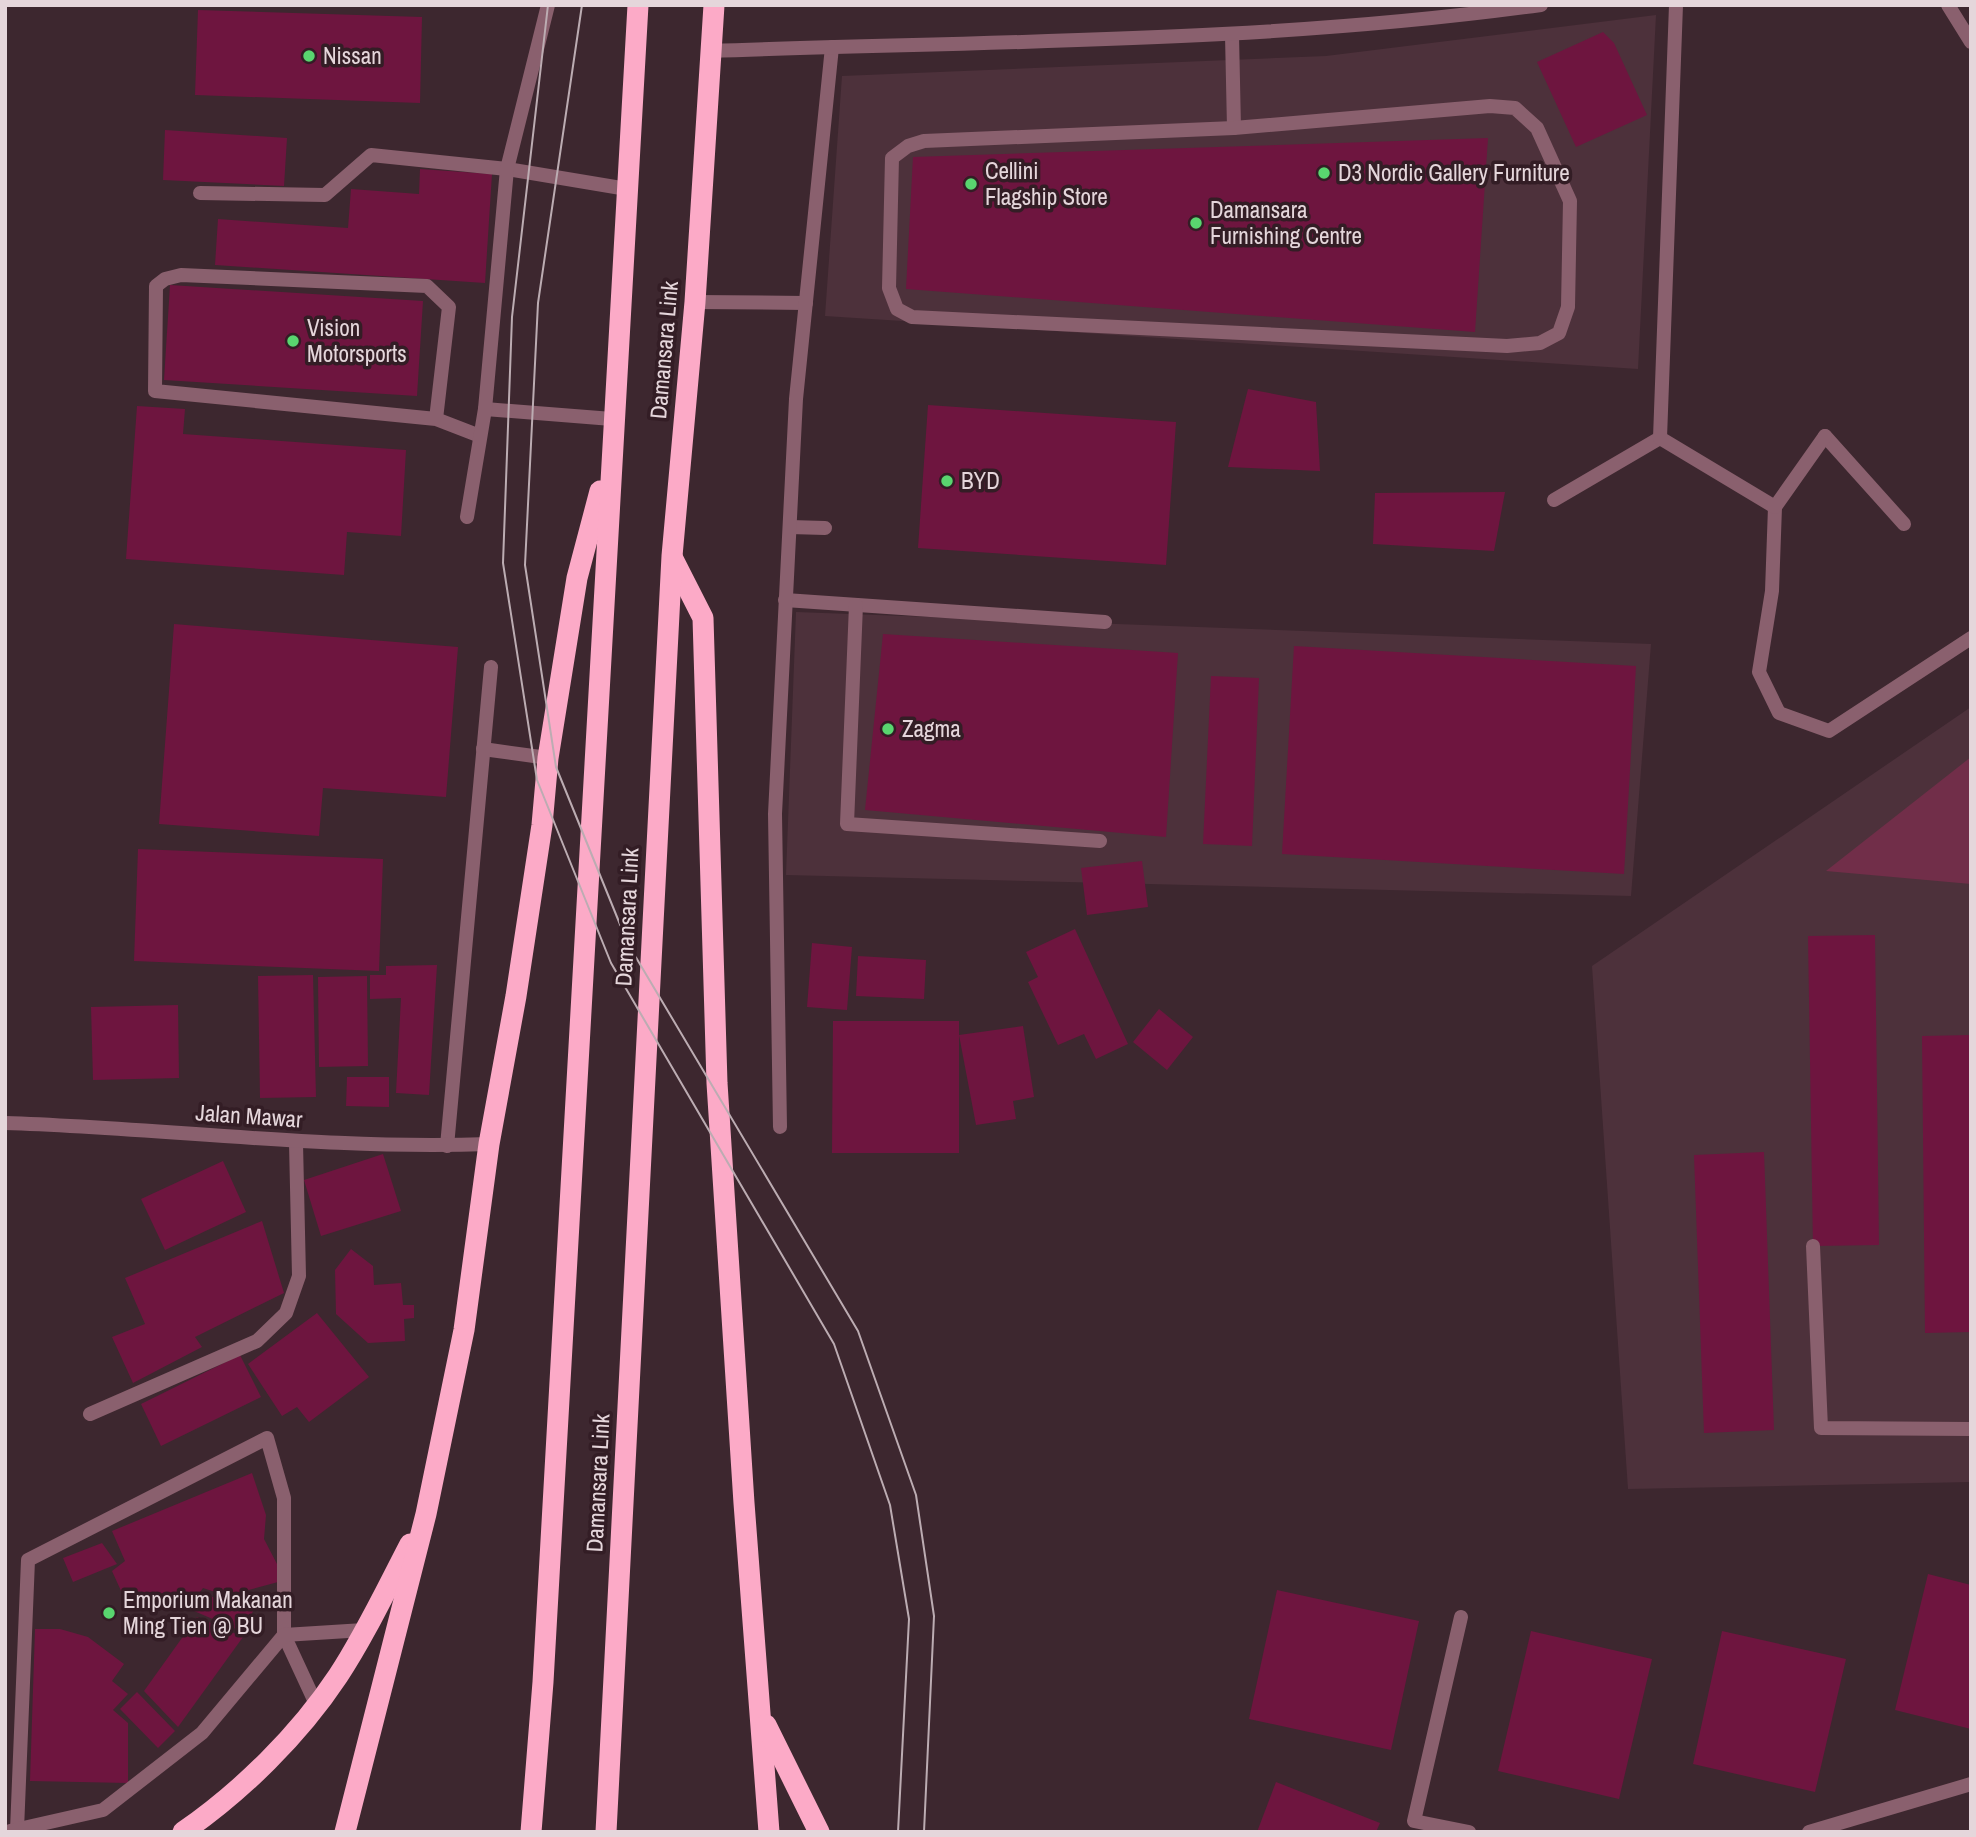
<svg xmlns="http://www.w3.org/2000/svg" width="1976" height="1837" font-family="'Archivo Narrow',sans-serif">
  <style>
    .built { fill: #4d313b }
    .green { fill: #712e49 }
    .building { fill: #6e153f }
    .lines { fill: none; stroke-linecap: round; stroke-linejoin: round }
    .lane { stroke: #8a606e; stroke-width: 14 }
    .street { stroke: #8a606e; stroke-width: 14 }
    .highway { stroke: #fcaac7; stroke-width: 21 }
    .tram { stroke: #bcacb2; stroke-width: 2 }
    .poi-dot { fill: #59d56f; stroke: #331d25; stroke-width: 2.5 }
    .labels { text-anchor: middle; stroke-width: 7; stroke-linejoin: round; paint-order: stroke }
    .poi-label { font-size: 23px; fill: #e5d6db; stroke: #331d25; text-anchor: start }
    .street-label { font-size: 23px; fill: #e5d6db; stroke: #331d25 }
  </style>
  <rect width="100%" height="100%" fill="#3d272f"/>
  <g class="built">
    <path d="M1656 15 1638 369 825 316 842 76 1326 56Z"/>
    <path d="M796 612 1651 644 1631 896 786 875Z"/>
    <path d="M1971 707V1482L1628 1489 1592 966Z"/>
  </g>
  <path class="green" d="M1971 757V884L1826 871Z"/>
  <g class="building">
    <path d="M198 10 422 17 420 103 195 95Z"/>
    <path d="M1603 32 1614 43 1647 115 1576 147 1537 62Z"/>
    <path d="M165 130 287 138 284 186 163 180Z"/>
    <path d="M1488 138 1475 332 906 289 913 157Z"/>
    <path d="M420 169 492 174 485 283 215 265 218 219 348 228 351 189 419 194Z"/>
    <path d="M170 285 423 301 417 396 164 380Z"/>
    <path d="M1248 389 1316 402 1320 471 1228 467Z"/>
    <path d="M928 405 1176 422 1166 565 918 548Z"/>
    <path d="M137 406 185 409 183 434 406 450 401 536 347 532 344 575 126 559Z"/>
    <path d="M1505 492 1494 551 1373 544 1375 493Z"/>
    <path d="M174 624 458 647 446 797 323 788 319 836 159 824Z"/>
    <path d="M883 634 1178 653 1166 837 865 810Z"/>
    <path d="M1294 646 1636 666 1624 874 1282 854Z"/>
    <path d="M1211 676 1259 678 1252 846 1203 844Z"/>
    <path d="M138 849 383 859 379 971 134 961Z"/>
    <path d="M1142 861 1148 907 1087 915 1081 868Z"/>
    <path d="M1075 929 1128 1044 1096 1059 1084 1034 1058 1045 1028 982 1038 977 1026 952Z"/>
    <path d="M1875 935 1879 1245 1813 1246 1808 936Z"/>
    <path d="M812 943 852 947 847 1010 807 1007Z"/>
    <path d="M858 956 926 960 924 999 856 996Z"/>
    <path d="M437 965 429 1095 396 1093 401 998 370 999V975H386V966Z"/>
    <path d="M313 975 316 1097 260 1098 258 976Z"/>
    <path d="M367 976 368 1066 319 1067 318 977Z"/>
    <path d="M178 1005 179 1078 93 1080 91 1007Z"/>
    <path d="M1159 1009 1193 1037 1167 1070 1133 1042Z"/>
    <path d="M833 1021H959V1153H832Z"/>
    <path d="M1023 1026 1034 1097 1013 1101 1016 1119 976 1125 959 1035Z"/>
    <path d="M1971 1035V1332L1925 1333 1922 1036Z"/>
    <path d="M347 1077H389V1107L346 1106Z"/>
    <path d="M1764 1152 1774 1430 1704 1433 1694 1155Z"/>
    <path d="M383 1154 401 1211 321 1236 304 1180Z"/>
    <path d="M223 1161 246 1212 165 1250 141 1199Z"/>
    <path d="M262 1221 284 1293 195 1337 202 1347 133 1383 112 1337 145 1324 125 1278Z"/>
    <path d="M351 1249 373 1266 374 1285 401 1283 403 1305H414V1318L404 1319 405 1341 368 1343 336 1314 335 1270Z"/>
    <path d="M317 1313 369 1377 309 1422 297 1407 282 1416 248 1364Z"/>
    <path d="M240 1355 261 1397 161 1446 141 1404Z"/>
    <path d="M252 1473 266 1515 264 1539 277 1564 278 1582 227 1596 203 1588 189 1608 172 1597 165 1610 122 1593 112 1571 125 1561 112 1531Z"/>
    <path d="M102 1543 117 1564 73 1582 63 1558Z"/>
    <path d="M1928 1574 1971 1585V1729L1895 1710Z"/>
    <path d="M1277 1590 1419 1621 1391 1750 1249 1719Z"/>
    <path d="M202 1594 254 1609 243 1632 194 1611Z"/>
    <path d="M197 1617 243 1637 178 1727 144 1691Z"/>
    <path d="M35 1629H60L88 1637 124 1664 112 1681 128 1694 113 1710 128 1723V1783L30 1781Z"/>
    <path d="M1531 1631 1652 1659 1619 1799 1498 1771Z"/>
    <path d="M1722 1631 1846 1659 1815 1792 1693 1764Z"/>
    <path d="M137 1692 175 1731 158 1748 120 1709Z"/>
    <path d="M1276 1782 1380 1823 1376 1832H1257Z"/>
  </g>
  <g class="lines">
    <g class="lane">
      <path d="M1948 5 1971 42"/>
      <path d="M1232 35 1234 128"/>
      <path d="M1490 106 1515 108 1537 128 1570 201 1568 307 1559 333 1540 343 1507 346 912 317 897 309 889 288 892 158 908 146 924 141 1234 128Z"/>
      <path d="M200 193 325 195 371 155 507 169 627 189"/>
      <path d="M695 302 806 303"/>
      <path d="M485 409 612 419"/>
      <path d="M436 419 449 307 427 286 181 275 165 279 156 286 155 391 436 419 480 436"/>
      <path d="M1825 436 1904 524"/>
      <path d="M1554 500 1660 438"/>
      <path d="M1775 507 1772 591 1759 672 1779 713 1829 731 1971 638"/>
      <path d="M467 517 485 409 507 169 548 5"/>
      <path d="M790 527 825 528"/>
      <path d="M785 600 1105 622"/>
      <path d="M856 605 847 824 1100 841"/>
      <path d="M483 749 548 758"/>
      <path d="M780 1127 775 814 796 399 832 47"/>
      <path d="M447 1146 491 667"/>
      <path d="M1813 1246 1821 1428 1971 1429"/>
      <path d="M90 1414 257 1341 286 1313 299 1276 296 1143"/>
      <path d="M1461 1617 1414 1821 1469 1832"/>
      <path d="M17 1830 28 1560 267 1438 284 1498V1635L316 1704"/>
      <path d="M10 1831 103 1810 202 1733 284 1635 364 1630"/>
      <path d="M1809 1832 1971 1784"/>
    </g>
    <g class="street">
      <path d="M1676 5 1660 438 1775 507 1825 436"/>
      <path d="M711 51C989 41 1266 43 1541 5"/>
      <path d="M5 1123C167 1128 327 1150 489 1144"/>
    </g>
    <g class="highway">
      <path d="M673 559 703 618 717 1083 744 1503 769 1832"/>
      <path d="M766 1725 819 1832"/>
      <path d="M183 1832C241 1792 299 1735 338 1676 365 1635 387 1588 410 1544"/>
      <path d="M345 1832 426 1514 464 1330 489 1144 516 996 542 825 548 758 577 578 600 491"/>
      <path d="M531 1832 543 1682 638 5"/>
      <path d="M606 1832 672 556 695 302 714 5"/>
    </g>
    <g class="tram">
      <path d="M548 5 512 317 503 563 537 780 611 963 834 1344 890 1505 909 1619 898 1832"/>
      <path d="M582 5 538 303 525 565 556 767 628 944 858 1331 916 1495 934 1616 924 1832"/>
    </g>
  </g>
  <g class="poi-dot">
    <circle cx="309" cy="56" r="7"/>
    <circle cx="1324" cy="173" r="7"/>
    <circle cx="971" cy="184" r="7"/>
    <circle cx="1196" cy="223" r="7"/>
    <circle cx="293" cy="341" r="7"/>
    <circle cx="947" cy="481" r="7"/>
    <circle cx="888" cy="729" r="7"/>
    <circle cx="109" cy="1613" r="7"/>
  </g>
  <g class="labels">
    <g class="poi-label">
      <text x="323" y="64">Nissan</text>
      <text x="985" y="179">Cellini<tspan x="985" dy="26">Flagship Store</tspan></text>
      <text x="1338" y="181">D3 Nordic Gallery Furniture</text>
      <text x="1210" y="218">Damansara<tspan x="1210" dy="26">Furnishing Centre</tspan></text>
      <text x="307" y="336">Vision<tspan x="307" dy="26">Motorsports</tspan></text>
      <text x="961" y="489">BYD</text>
      <text x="902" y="737">Zagma</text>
      <text x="123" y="1608">Emporium Makanan<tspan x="123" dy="26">Ming Tien @ BU</tspan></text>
    </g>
    <g class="street-label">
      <text transform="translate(664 350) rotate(-85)" y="8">Damansara Link</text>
      <text transform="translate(627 917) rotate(-87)" y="8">Damansara Link</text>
      <text transform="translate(249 1116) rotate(4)" y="8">Jalan Mawar</text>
      <text transform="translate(598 1483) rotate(-87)" y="8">Damansara Link</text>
    </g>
  </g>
  <rect width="1976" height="1837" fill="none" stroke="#e5d6db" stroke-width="14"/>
</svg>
